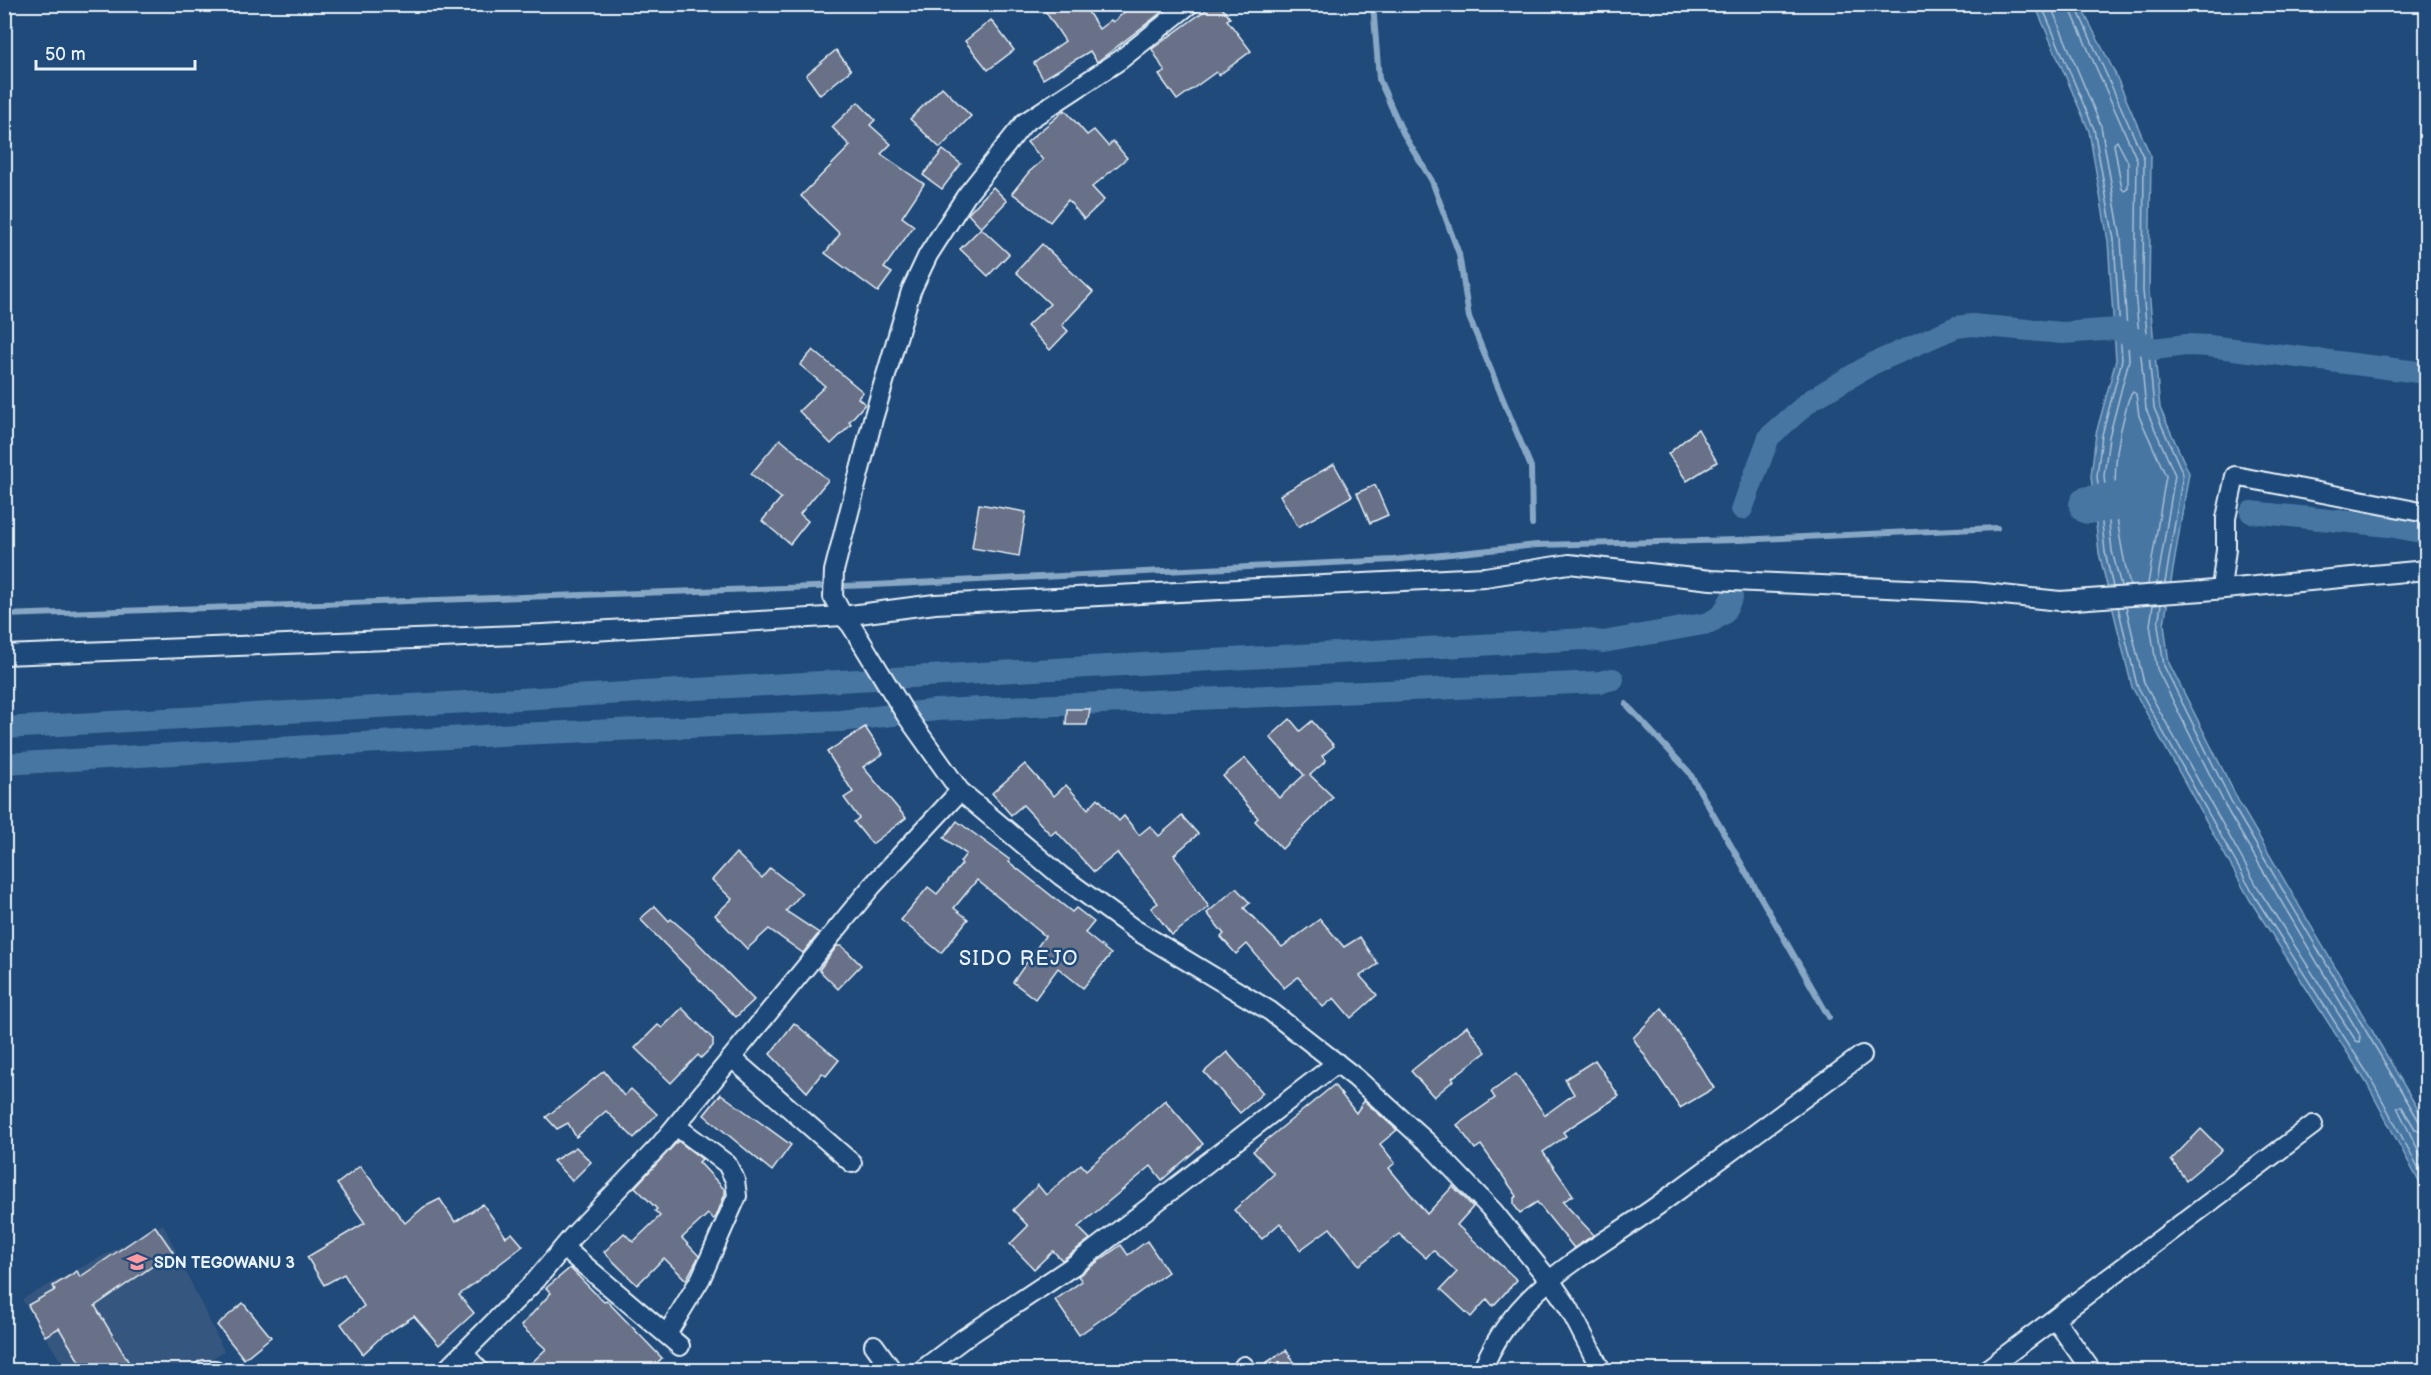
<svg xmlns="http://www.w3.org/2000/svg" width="2431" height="1375" font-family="'Balsamiq Sans',sans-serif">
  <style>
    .built { fill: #35567e }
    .water { fill: #4776a3; stroke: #87a7c5; stroke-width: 1.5 }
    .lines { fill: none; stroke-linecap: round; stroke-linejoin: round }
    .shore { stroke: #a8c0d6; stroke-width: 1.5 }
    .stream { stroke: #87a7c5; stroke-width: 6 }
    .canal { stroke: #4776a3; stroke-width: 22 }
    .river { stroke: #4776a3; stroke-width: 38 }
    .building { fill: #677187; stroke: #e8f1f8; stroke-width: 1.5 }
    .minor-casing { stroke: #e8f1f8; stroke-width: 22 }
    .minor { stroke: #1f4a7a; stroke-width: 18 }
    .labels { text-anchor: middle; stroke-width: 5; stroke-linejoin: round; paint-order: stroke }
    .poi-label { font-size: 16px; font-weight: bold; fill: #e8f1f8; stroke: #1f4a7a; text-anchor: start }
    .quarter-label { font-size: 20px; letter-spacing: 1.5px; fill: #e8f1f8; stroke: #1f4a7a }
  </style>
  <rect width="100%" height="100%" fill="#1f4a7a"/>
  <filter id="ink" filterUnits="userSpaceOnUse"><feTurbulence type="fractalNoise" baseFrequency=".0167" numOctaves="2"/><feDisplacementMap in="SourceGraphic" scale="12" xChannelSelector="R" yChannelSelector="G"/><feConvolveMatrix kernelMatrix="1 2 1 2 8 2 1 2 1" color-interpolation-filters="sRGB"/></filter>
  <g filter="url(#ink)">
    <path class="built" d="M163 1224 224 1351 194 1370H66L22 1299Z"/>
    <path class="water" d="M2035 5H2080L2114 71 2151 157 2149 291 2160 408 2189 473 2164 624 2169 663 2241 806 2426 1123V1195L2366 1082 2250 900 2132 687 2099 553 2091 476 2096 434 2116 360 2108 241 2089 131Z"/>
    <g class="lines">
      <g class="shore">
        <path d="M2041 4 2094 129 2114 240 2122 360 2102 435 2097 476 2105 552 2113 587"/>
        <path d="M2050 4 2101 126 2121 239 2129 360 2109 437 2104 476 2112 551 2121 586"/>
        <path d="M2068 4 2137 160 2135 292 2146 409 2175 475 2157 584"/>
        <path d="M2075 4 2144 159 2143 291 2154 408 2183 474 2165 583"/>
        <path d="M2117 141 2128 162V188L2125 191 2122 189 2114 144Z"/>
        <path d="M2130 586C2116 528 2108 475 2124 417 2126 409 2127 398 2133 392L2136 394 2139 416 2166 476 2148 584"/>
        <path d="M2161 604 2158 625 2164 666 2235 809 2419 1121 2426 1125"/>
        <path d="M2118 607 2137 685 2255 897 2371 1079 2426 1182"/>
        <path d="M2126 607 2144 683 2261 893 2356 1041 2360 1042 2361 1037 2229 813 2157 669 2150 625 2153 605"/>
        <path d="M2426 1132 2415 1129 2402 1107H2397L2426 1166"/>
      </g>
      <g class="stream">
        <path d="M1373 4 1379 79 1403 133 1432 181 1459 254 1469 317 1531 467 1532 524"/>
        <path d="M4 615 873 585 1393 560 1537 545 1738 540 1997 528"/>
        <path d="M1626 704 1689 772 1829 1017"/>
      </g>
      <g class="canal">
        <path d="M1742 509 1769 437 1811 400 1872 364 1956 327 1972 325 2063 333 2116 329 2154 349 2186 345 2209 346 2426 373"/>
        <path d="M2251 512 2389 526 2426 533"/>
        <path d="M4 728 1585 639 1603 642 1709 623 1723 614 1732 597"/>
        <path d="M4 764 517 734 840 721 936 710 1600 682 1613 679"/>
      </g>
      <path class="river" d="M2088 505 2141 498"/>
    </g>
    <g class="building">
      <path d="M1055 4H1083L1099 29 1111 20 1113 22 1134 4H1164L1167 8 1097 62 1090 51 1043 79 1034 63 1065 41 1045 11Z"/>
      <path d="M1214 4H1219L1230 18 1227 20 1251 51 1219 75 1216 72 1177 100 1159 75 1165 72 1152 49Z"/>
      <path d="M991 20 1014 50 988 70 965 41Z"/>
      <path d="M836 50 851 70 820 95 806 75Z"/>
      <path d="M942 87 971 116 940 148 910 119Z"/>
      <path d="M858 102 875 120 870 125 891 144 881 154 924 184 902 217 914 226 884 268 892 273 878 292 825 253 840 234 801 196 850 146 832 127Z"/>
      <path d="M1065 110 1087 135 1094 130 1108 146 1113 141 1127 158 1092 187 1104 200 1084 219 1068 200 1050 222 1012 193 1029 172 1043 160 1027 142Z"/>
      <path d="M943 150 961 164 942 189 923 175Z"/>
      <path d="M993 187 1007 201 981 228 968 214Z"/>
      <path d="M981 228 1009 254 988 276 960 249Z"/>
      <path d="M1042 244 1093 292 1062 325 1068 331 1050 350 1027 326 1050 304 1016 272Z"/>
      <path d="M813 350 863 392 858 398 865 404 849 422 851 425 831 444 799 411 825 386 800 365Z"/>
      <path d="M1698 429 1717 462 1687 481 1668 454Z"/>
      <path d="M780 439 828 480 800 514 808 521 790 544 762 521 781 498 751 474Z"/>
      <path d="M1334 464 1352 496 1298 527 1280 495Z"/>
      <path d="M1375 485 1388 515 1370 523 1357 493Z"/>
      <path d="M979 504 1026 512 1019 556 972 548Z"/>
      <path d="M1067 709H1090L1087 725H1066Z"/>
      <path d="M1290 719 1300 731 1312 721 1334 746 1322 756 1326 761 1310 775 1333 797 1282 849 1255 821 1258 818 1223 776 1245 758 1279 798 1304 775 1270 737Z"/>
      <path d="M865 727 883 754 863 767 906 818 872 844 854 822 859 818 844 798 853 792 827 752Z"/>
      <path d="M1025 764 1054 796 1066 785 1088 809 1098 798 1119 821 1124 816 1139 835 1150 826 1159 836 1182 816 1198 834 1174 855 1209 907 1172 935 1151 908 1158 903 1117 853 1094 872 1056 831 1051 835 1023 805 1011 815 992 793Z"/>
      <path d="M957 821 1010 860 1009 862 1072 912 1076 908 1094 922 1085 933 1111 954 1083 988 1058 968 1035 999 1013 982 1045 936 977 880 954 908 968 919 941 953 901 920 928 887 937 894 962 864 960 862 966 854 944 838Z"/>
      <path d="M736 853 762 878 770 868 802 893 786 911 819 933 803 953 769 929 747 949 715 915 732 899 712 880Z"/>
      <path d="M1236 888 1250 903 1244 908 1282 947 1320 919 1344 947 1360 937 1378 964 1360 976 1377 995 1351 1018 1334 998 1323 1007 1298 977 1284 988 1247 944 1236 954 1221 937 1224 934 1207 913Z"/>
      <path d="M655 906 669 921 671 919 692 937 754 1000 736 1017 640 919Z"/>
      <path d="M837 946H842L861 965 838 989 819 970Z"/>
      <path d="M682 1008 713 1039V1046L701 1058 698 1055 671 1083 635 1048 658 1025 662 1028Z"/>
      <path d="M1662 1008 1714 1088 1680 1108 1633 1038Z"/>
      <path d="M794 1023 839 1060 826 1076 822 1073 807 1092 770 1054Z"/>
      <path d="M1467 1026 1486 1052 1452 1078 1454 1080 1434 1097 1411 1071Z"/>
      <path d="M1227 1052 1263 1093 1240 1113 1204 1072Z"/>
      <path d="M1595 1060 1619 1096 1563 1132 1566 1136 1543 1152 1573 1195 1563 1202 1594 1235 1574 1248 1537 1202 1520 1213 1514 1205V1198L1517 1196 1481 1145 1475 1149 1457 1125 1495 1098 1491 1092 1516 1074 1545 1115 1574 1094 1565 1079Z"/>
      <path d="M604 1071 624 1096 631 1089 657 1114 634 1138 606 1111 576 1137 568 1123 557 1129 546 1117Z"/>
      <path d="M1334 1085 1356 1113 1364 1101 1397 1130 1380 1144 1395 1163 1389 1168 1427 1214 1453 1186 1473 1207 1457 1225 1517 1280 1493 1306 1487 1299 1471 1317 1441 1289 1457 1272 1433 1250 1426 1258 1399 1234 1359 1265 1330 1228 1300 1250 1280 1223 1262 1239 1234 1210 1274 1174 1253 1151Z"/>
      <path d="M721 1094 791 1145 772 1171 704 1115Z"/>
      <path d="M1165 1100 1203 1144 1162 1180 1151 1166 1078 1227 1090 1239 1062 1260 1053 1251 1034 1269 1010 1244 1028 1226 1013 1210 1038 1185 1046 1195 1081 1164 1086 1170Z"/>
      <path d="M2201 1129 2222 1150 2186 1180 2171 1160Z"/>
      <path d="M678 1141 702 1159 699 1162 725 1190V1194L716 1217 713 1219 708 1214 682 1238 699 1256 686 1280 664 1258 637 1285 604 1252 624 1233 633 1242 660 1216 655 1211 657 1209 635 1187Z"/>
      <path d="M576 1147 591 1162 572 1181 553 1161Z"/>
      <path d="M360 1166 405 1223 424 1207 440 1199 455 1222 483 1204 506 1237 512 1233 523 1246 459 1295 474 1313 439 1345 414 1316 381 1337 363 1354 341 1324 364 1306 344 1274 324 1285 307 1257 365 1223 337 1184Z"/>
      <path d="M155 1226 173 1252 95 1306 134 1371H85L59 1328 45 1336 28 1305 55 1290 53 1286 77 1271 80 1277Z"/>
      <path d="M1147 1241 1168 1272 1079 1335 1055 1300 1082 1281 1078 1276 1121 1245 1128 1255Z"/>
      <path d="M570 1268 604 1302 606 1300 662 1358 649 1371H523L546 1349 521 1326 551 1293 546 1288Z"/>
      <path d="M243 1303 271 1337 244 1359 217 1325Z"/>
      <path d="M1286 1350 1300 1371H1258V1368Z"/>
    </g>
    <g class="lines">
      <g class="minor-casing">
        <g id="minor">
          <path d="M1190 4 1120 60 1024 123 966 196 928 255 911 291 873 419 834 571 833 597 843 616 851 625 906 715 960 791 1061 876 1134 929 1270 1011 1356 1078 1429 1144 1493 1211 1554 1286 1569 1308 1601 1370"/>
          <path d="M2221 589 2226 549V518L2235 476 2426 513"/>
          <path d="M4 655 543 634 843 616 935 604 1485 577 1569 564 1711 580 1974 592 2060 601 2203 591 2426 570"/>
          <path d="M733 1059 852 1163"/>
          <path d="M564 1248 680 1346"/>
          <path d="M2055 1319 2091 1370"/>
          <path d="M667 1334 701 1278 737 1196 735 1180 727 1164 676 1126"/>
          <path d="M874 1345 892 1370"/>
          <path d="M464 1354 479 1370"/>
          <path d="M1244 1366 1247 1370"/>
          <path d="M204 1370H215"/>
          <path d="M446 1370 536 1280 572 1237 660 1145 872 886 960 791"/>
          <path d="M922 1370 963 1339 1073 1266 1337 1063"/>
          <path d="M1482 1370C1517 1284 1591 1254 1661 1203 1728 1154 1795 1104 1862 1055"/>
          <path d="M1986 1370 2313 1125"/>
        </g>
      </g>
      <use href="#minor" class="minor"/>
    </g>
  </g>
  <defs>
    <g id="school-bare" transform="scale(1.62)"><path d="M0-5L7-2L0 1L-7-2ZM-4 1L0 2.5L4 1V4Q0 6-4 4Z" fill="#ff9aa2" stroke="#1f4a7a" stroke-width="2.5" paint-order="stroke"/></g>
  </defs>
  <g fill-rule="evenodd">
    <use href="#school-bare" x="137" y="1262"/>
  </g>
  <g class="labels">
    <g class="poi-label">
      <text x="154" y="1268">SDN TEGOWANU 3</text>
    </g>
    <g class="quarter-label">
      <text x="1019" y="965">SIDO REJO</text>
    </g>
  </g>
  <rect width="2431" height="1375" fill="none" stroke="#1f4a7a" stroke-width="24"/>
  <rect x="12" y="12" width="2407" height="1351" fill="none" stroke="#e8f1f8" stroke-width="2" filter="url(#ink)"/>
  <path d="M36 60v9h159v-9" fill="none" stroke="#e8f1f8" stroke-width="3"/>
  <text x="45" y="60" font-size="18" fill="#e8f1f8" stroke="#1f4a7a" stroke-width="4.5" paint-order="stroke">50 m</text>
</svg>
